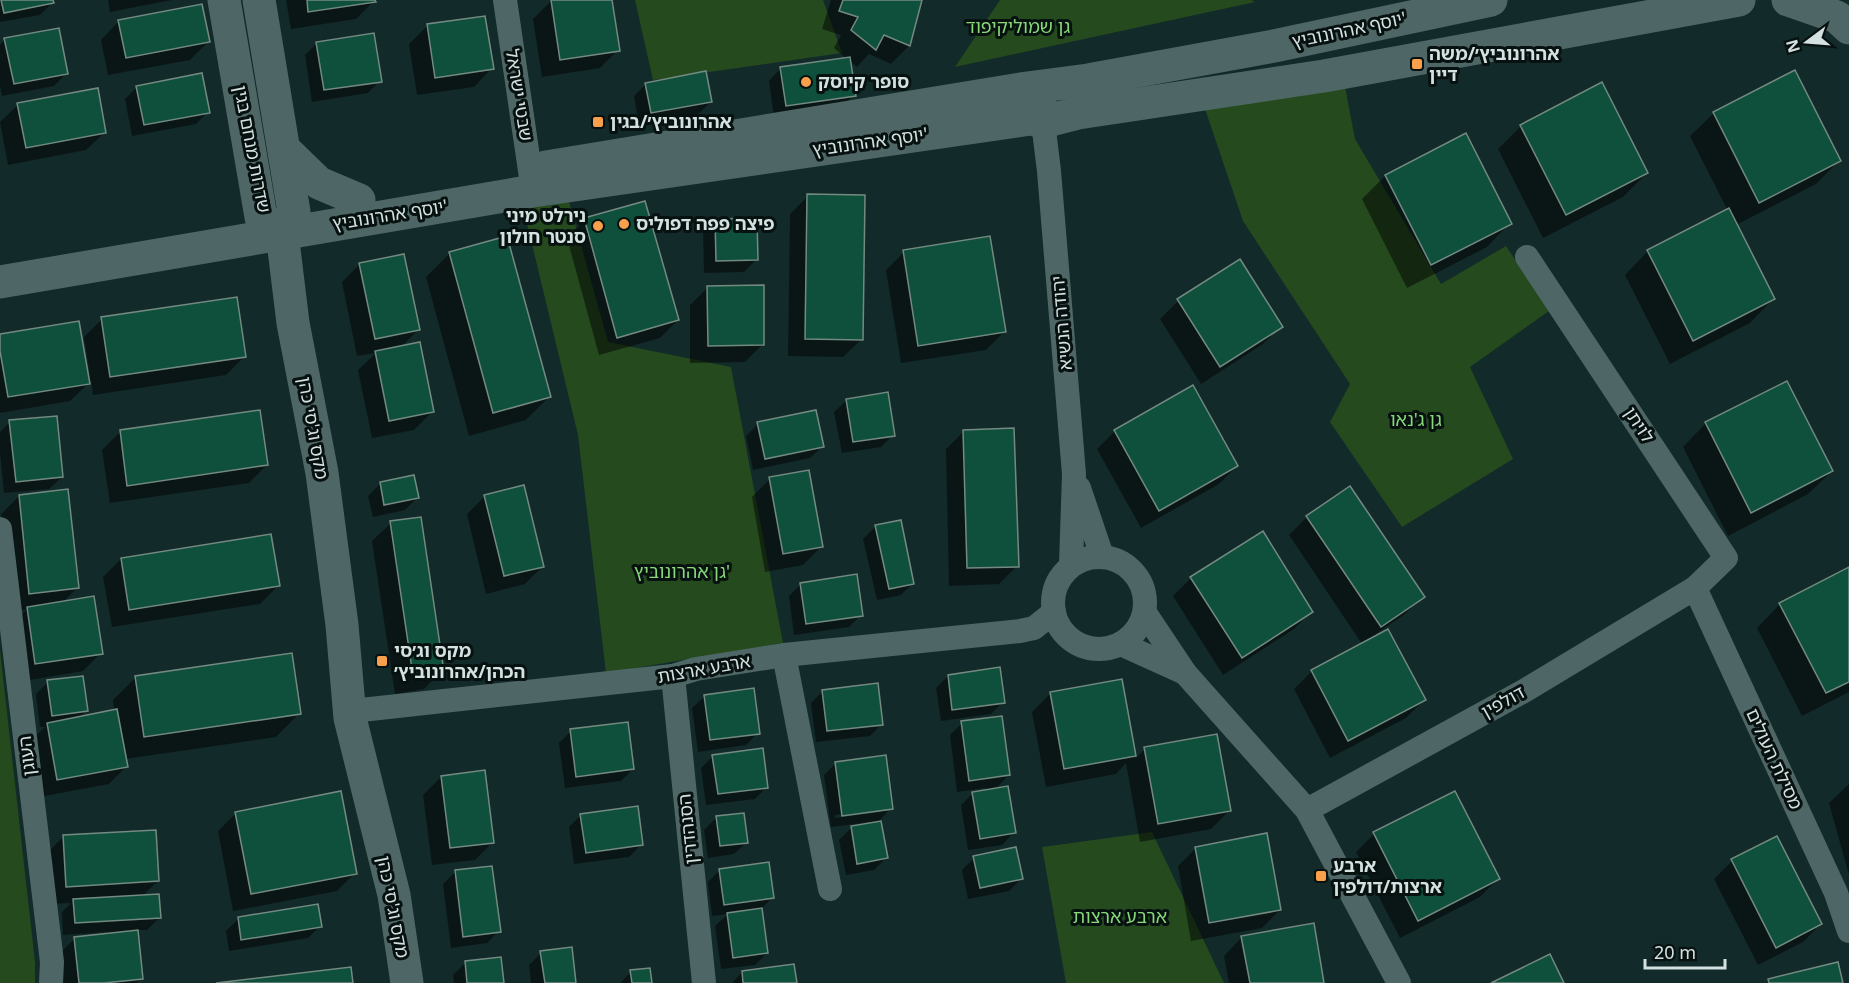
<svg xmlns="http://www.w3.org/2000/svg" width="1849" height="983" font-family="'Noto Sans','Noto Sans Hebrew',sans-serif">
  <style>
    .green { fill: #244a1e }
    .shadow { fill: #0007; fill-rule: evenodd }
    .building { fill: #0e503c; stroke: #748a81; stroke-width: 1.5 }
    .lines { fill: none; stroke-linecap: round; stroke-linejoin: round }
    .street { stroke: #4e6766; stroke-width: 24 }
    .secondary { stroke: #4e6766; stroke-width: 33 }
    .poi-dot { fill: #f8a04c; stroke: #071110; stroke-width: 2 }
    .labels { text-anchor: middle; stroke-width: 6; stroke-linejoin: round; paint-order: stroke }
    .park-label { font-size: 18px; fill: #87d879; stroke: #071110 }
    .street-label { font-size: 18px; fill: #d3e1e0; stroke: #071110 }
    .poi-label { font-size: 18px; font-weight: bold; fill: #d3e1e0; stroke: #071110; text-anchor: start }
  </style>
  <rect width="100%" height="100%" fill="#132a2a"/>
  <g class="green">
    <path d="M635 0H823L842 53 653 80Z"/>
    <path d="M1000 0H1251L1255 2 955 67Z"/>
    <path d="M1344 81 1355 139 1441 284 1506 246 1549 311 1470 367 1513 459 1402 527 1330 422 1350 384 1243 221 1204 106Z"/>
    <path d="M568 198 608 342 731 367 783 643 606 673 578 435 523 207Z"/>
    <path d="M0 650 35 962V983H0Z"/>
    <path d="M1152 832 1224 983H1066L1042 847Z"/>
  </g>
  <g class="shadow">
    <path d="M0 0H51L52 3 40 15 0 22Z"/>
    <path d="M108 0H172L110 12Z"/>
    <path d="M286 0H374V1L356 19 291 29Z"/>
    <path d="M610 0 618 50 600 68 542 77 533 19 551 1Z"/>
    <path d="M831 0H921L909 46 891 64 869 54 857 67 849 60 854 95 842 107 774 117 769 81 781 68 847 59 834 48 841 35 822 29Z"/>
    <path d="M119 21 208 42 190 60 108 75 101 40Z"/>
    <path d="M427 26 492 68 474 87 417 95 409 44Z"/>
    <path d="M5 39 66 74 54 86 2 96 0 86V45Z"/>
    <path d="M317 43 380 81 368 93 312 102 305 55Z"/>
    <path d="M646 84 711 102 698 114 639 125 634 96Z"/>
    <path d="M137 87 208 112 196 124 132 136 125 99Z"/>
    <path d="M18 105 105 132 86 150 8 165 0 122Z"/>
    <path d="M1714 113 1839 161 1816 184 1736 225 1773 299 1750 323 1670 364 1625 275 1648 251 1728 211 1690 136Z"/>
    <path d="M1521 126 1647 173 1623 197 1543 238 1498 149Z"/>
    <path d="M1385 176 1510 223 1487 247 1407 288 1362 199Z"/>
    <path d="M808 196 862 339 843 357 788 356 790 214Z"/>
    <path d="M585 220 678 320 660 338 599 355 567 238Z"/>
    <path d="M715 220 756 260 744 272 704 273 703 232Z"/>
    <path d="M904 252 1004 332 986 350 901 363 886 270Z"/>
    <path d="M450 253 549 397 526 420 469 436 426 277Z"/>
    <path d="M1240 261 1281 326 1263 344 1201 384 1160 319 1178 301Z"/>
    <path d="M360 264 418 330 400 348 432 412 414 430 372 438 358 370 376 353 357 356 342 282Z"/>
    <path d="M708 287 763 344 745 362 690 363V305Z"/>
    <path d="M102 319 244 357 226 375 93 395 91 381 70 401 0 413V336L86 371 89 370 84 337Z"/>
    <path d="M1192 387 1237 466 1219 484 1141 528 1097 449 1115 431Z"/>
    <path d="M847 400 893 435 881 447 842 453 834 412Z"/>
    <path d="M10 422 62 477 49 489 4 493 0 453V432Z"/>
    <path d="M1706 423 1832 471 1808 494 1728 536 1683 447Z"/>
    <path d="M758 424 823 446 810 458 753 470 746 436Z"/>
    <path d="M964 431 1017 566 999 584 949 586 946 449Z"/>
    <path d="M120 432 267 465 249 483 110 503 102 450Z"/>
    <path d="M770 479 821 547 803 565 765 572 752 497Z"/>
    <path d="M380 484 417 498 405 510 373 517 368 496Z"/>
    <path d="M1349 488 1423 596 1405 614 1376 634 1424 700 1406 718 1330 758 1294 689 1312 671 1362 644 1289 535 1307 517Z"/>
    <path d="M19 496 77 588 62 603 101 653 83 671 18 682 9 626 26 610 12 611 1 514Z"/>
    <path d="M485 496 543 566 525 584 486 594 467 514Z"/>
    <path d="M391 523 442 671 424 689 395 694 372 541Z"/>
    <path d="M876 526 913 583 901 595 877 600 863 539Z"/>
    <path d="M121 559 278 586 260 604 112 627 103 577Z"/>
    <path d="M1849 569V692L1802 716 1757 628 1780 604Z"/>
    <path d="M1191 578 1312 611 1294 629 1223 675 1173 596Z"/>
    <path d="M801 584 861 615 849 627 794 635 789 596Z"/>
    <path d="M948 676 1003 702 991 714 941 721 936 688Z"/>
    <path d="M136 677 300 713 276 737 125 759 127 766 109 784 39 797 29 742 45 727H40L36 694 48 682 86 711 79 718 114 711 113 700Z"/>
    <path d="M1121 681 1135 759 1145 749 1229 811 1211 829 1140 842 1126 763 1116 774 1046 787 1032 712 1050 694Z"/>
    <path d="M823 691 882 724 870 736 816 742 811 703Z"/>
    <path d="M705 696 758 733 746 745 698 752 692 708Z"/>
    <path d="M962 723 1009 775 994 790 1014 832 1002 845 968 850 961 805 973 793 985 791V788L957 792 950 735Z"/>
    <path d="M571 731 633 769 621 781 565 788 559 743Z"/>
    <path d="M713 756 767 787 755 799 706 805 701 768Z"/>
    <path d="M836 763 891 808 877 823 886 858 874 870 846 875 839 840 851 828 870 824V822L831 827 824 775ZM880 809V812L835 818V815Z"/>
    <path d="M441 777 493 842 475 860 432 865 423 795Z"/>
    <path d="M1849 784V875L1829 803Z"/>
    <path d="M236 813 355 873 337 891 233 911 218 831Z"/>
    <path d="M581 815 641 845 629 857 574 864 569 827Z"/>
    <path d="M743 815 747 842 734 854 708 858 704 830 716 818Z"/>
    <path d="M1374 834 1498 879 1480 897 1400 938 1356 852Z"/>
    <path d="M64 836 158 881 142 896 159 918 147 930H136L142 978 137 983H60L57 956 75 938 107 935V932L63 935 62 912 71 903 48 904 45 855Z"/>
    <path d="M1196 848 1280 910 1262 928 1191 941 1178 866Z"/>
    <path d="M974 858 1021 879 1009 891 968 899 962 870Z"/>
    <path d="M1732 861 1821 924 1803 942 1758 965 1714 879Z"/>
    <path d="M720 870 772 898 761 909 767 953 755 965 721 969 715 926 728 914 712 916 708 882Z"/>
    <path d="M455 872 499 931 487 943 451 948 443 884Z"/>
    <path d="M317 906 320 926 308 938 229 951 226 931 238 919Z"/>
    <path d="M1242 937 1323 983H1229L1224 956Z"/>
    <path d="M541 953 575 983H531L529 965Z"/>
    <path d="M465 963 503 983H454L453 975Z"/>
    <path d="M631 972 650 983H620Z"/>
    <path d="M742 972 795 983H732Z"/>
  </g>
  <g class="building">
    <path d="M1 0H53L54 3 4 13Z"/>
    <path d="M307 0H375L376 2 308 12Z"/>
    <path d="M551 0H612L620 51 560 60Z"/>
    <path d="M843 0H922L910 46 884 35 876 50 851 30 858 17 839 11Z"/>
    <path d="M202 4 210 42 126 58 118 20Z"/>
    <path d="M485 16 494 69 435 78 427 24Z"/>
    <path d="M59 28 68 74 14 84 4 38Z"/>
    <path d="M374 33 382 82 324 90 316 42Z"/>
    <path d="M850 57 856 96 786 106 780 67Z"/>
    <path d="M1795 70 1841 161 1759 203 1713 112Z"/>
    <path d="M706 71 712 102 651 113 645 83Z"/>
    <path d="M202 73 210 113 144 125 136 86Z"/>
    <path d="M1602 82 1648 173 1566 215 1520 125Z"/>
    <path d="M98 88 106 133 26 148 17 103Z"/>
    <path d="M1466 133 1512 224 1431 265 1385 175Z"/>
    <path d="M807 194 865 195 863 340 805 339Z"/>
    <path d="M645 201 679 320 617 338 584 218Z"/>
    <path d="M1729 208 1775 299 1693 341 1647 250Z"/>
    <path d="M757 218 758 260 716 261 715 219Z"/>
    <path d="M507 236 551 397 493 413 449 252Z"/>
    <path d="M990 236 1006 332 918 346 903 250Z"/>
    <path d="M404 254 420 330 375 339 359 263Z"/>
    <path d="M1240 259 1283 327 1220 367 1177 299Z"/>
    <path d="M764 285V345L708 346 707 286Z"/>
    <path d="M237 297 246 357 110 377 101 317Z"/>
    <path d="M79 321 90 384 8 397 0 351V334Z"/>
    <path d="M420 342 434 412 389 421 375 351Z"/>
    <path d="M1787 381 1833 471 1751 513 1705 422Z"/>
    <path d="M1193 385 1238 466 1159 511 1114 430Z"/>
    <path d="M888 392 895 436 853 442 846 399Z"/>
    <path d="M260 410 268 465 127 486 120 430Z"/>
    <path d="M816 410 824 447 765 459 757 422Z"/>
    <path d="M57 416 63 477 16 482 9 420Z"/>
    <path d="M1014 428 1019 567 967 568 963 430Z"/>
    <path d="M809 470 823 547 783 554 769 477Z"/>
    <path d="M414 475 419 498 384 505 380 482Z"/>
    <path d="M524 485 544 567 504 576 484 495Z"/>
    <path d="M1350 486 1425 597 1381 627 1306 516Z"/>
    <path d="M68 489 79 588 29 594 19 495Z"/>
    <path d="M421 517 444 672 413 676 390 521Z"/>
    <path d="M901 520 914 584 889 589 875 525Z"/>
    <path d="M1263 531 1313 612 1242 658 1190 577Z"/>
    <path d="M271 534 280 586 129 610 121 558Z"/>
    <path d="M1849 567V682L1826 693 1779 603Z"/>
    <path d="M857 574 863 616 806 624 800 583Z"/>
    <path d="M94 596 103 654 35 664 27 607Z"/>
    <path d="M1388 629 1426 700 1348 741 1311 670Z"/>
    <path d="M292 653 301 714 144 737 135 676Z"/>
    <path d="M1000 667 1005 703 952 710 948 675Z"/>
    <path d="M83 676 88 711 52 716 47 680Z"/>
    <path d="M1122 679 1136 756 1064 769 1050 692Z"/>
    <path d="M878 683 883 725 827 731 822 690Z"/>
    <path d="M754 688 760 734 710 740 704 695Z"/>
    <path d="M117 709 128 767 57 780 47 723Z"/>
    <path d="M1002 716 1010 775 969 781 961 721Z"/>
    <path d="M628 722 634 769 576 777 570 729Z"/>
    <path d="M1217 734 1231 811 1158 824 1144 747Z"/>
    <path d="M763 748 768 788 718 794 712 755Z"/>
    <path d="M886 755 893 809 842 816 835 762Z"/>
    <path d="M485 770 494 843 450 848 441 776Z"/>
    <path d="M1008 786 1016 833 980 839 972 792Z"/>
    <path d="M341 791 357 874 251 894 235 812Z"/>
    <path d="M1455 791 1500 879 1418 921 1373 832Z"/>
    <path d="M638 806 643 845 586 853 580 814Z"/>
    <path d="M744 813 748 843 720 846 716 816Z"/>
    <path d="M881 821 888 858 857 864 851 826Z"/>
    <path d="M156 830 159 881 66 887 63 835Z"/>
    <path d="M1267 833 1281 910 1209 923 1195 847Z"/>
    <path d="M1777 836 1822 924 1776 948 1731 859Z"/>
    <path d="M1016 847 1023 879 980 888 973 856Z"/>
    <path d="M769 862 774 898 724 905 719 869Z"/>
    <path d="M492 866 501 932 463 937 455 870Z"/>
    <path d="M159 894 161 918 75 923 73 899Z"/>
    <path d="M318 904 322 927 241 940 238 917Z"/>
    <path d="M762 908 768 953 733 958 727 913Z"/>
    <path d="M1314 923 1324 983H1250L1241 936Z"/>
    <path d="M138 930 143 979 104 983H79L74 937Z"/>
    <path d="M572 947 576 983H545L540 951Z"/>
    <path d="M1550 954 1564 983H1491Z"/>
    <path d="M501 957 504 983H467L465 961Z"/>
    <path d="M1838 962 1843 983H1769L1768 979Z"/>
    <path d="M794 964 797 983H743L742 971Z"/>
    <path d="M351 967 353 983H216Z"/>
    <path d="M650 968 652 983H632L630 970Z"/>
  </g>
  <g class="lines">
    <g class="street">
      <path d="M505 0 533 191"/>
      <path d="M1046 107 1043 122 1049 171 1074 474 1071 565"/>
      <path d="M1079 488 1102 556"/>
      <path d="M0 529 52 962 51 983"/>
      <circle cx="1099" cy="603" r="46"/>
      <path d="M1695 588 1836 893 1849 931"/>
      <path d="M1145 613 1185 673 1307 810 1399 983"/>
      <path d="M1121 644 1185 673"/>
      <path d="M784 655 830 889"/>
      <path d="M673 676 704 983"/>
      <path d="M350 718 361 710 673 676 696 669 784 655 1020 631 1034 628 1054 612"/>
      <path d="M1307 810 1524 691 1695 588 1726 558 1527 257"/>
    </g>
    <g class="secondary">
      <path d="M224 0 261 217 282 233"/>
      <path d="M259 0 294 212 282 233"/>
      <path d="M1788 0 1837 17 1849 28"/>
      <path d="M285 150 319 183 359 200"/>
      <path d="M546 167 1027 88 1088 80 1274 46 1491 0"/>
      <path d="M282 233 293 323 322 473 342 625 350 718 394 895 407 983"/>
      <path d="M0 282 533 191 1031 119 1043 122 1078 113 1324 76 1739 0"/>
    </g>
  </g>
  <g class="poi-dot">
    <rect x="1411" y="58" width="12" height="12" rx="3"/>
    <circle cx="806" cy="82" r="6"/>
    <rect x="592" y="116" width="12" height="12" rx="3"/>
    <circle cx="624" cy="224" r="6"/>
    <circle cx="598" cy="226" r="6"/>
    <rect x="376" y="655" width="12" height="12" rx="3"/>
    <rect x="1315" y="870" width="12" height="12" rx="3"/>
  </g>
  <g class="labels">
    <g class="park-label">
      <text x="1018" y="33">גן שמוליקיפוד</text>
      <text x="1416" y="426">גן ג'נאו</text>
      <text x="682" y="578">גן אהרונוביץ'</text>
      <text x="1120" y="923">ארבע ארצות</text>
    </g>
    <g class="street-label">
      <text transform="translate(1349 30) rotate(-12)" y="6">יוסף אהרונוביץ'</text>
      <text transform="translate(519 95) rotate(81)" y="6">שבטי ישראל</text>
      <text transform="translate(870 142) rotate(-8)" y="6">יוסף אהרונוביץ'</text>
      <text transform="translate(252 149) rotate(79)" y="6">שדרות מנחם בגין</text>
      <text transform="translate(390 215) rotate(-9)" y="6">יוסף אהרונוביץ'</text>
      <text transform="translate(1062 323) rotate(-95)" y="6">יהודה הנשיא</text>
      <text transform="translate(1639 425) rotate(57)" y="6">לויתן</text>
      <text transform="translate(313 428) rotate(80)" y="6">מקס וג'סי כהן</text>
      <text transform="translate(704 669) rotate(-10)" y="6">ארבע ארצות</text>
      <text transform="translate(1503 702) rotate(-29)" y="6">דולפין</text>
      <text transform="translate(27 756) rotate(-97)" y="6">העוגן</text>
      <text transform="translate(1774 759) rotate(65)" y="6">מסילת העולים</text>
      <text transform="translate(688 829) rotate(-96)" y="6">הסנהדרין</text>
      <text transform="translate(393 907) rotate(79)" y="6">מקס וג'סי כהן</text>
    </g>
    <g class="poi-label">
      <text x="1429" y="60">אהרונוביץ׳/משה<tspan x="1429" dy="21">דיין</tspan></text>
      <text x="818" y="88">סופר קיוסק</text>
      <text x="610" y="128">אהרונוביץ׳/בגין</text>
      <text x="586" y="222" text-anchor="end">נירלט מיני<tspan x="586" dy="21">סנטר חולון</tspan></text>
      <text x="636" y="230">פיצה פפה דפוליס</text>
      <text x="394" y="657">מקס וג׳סי<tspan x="394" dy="21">הכהן/אהרונוביץ׳</tspan></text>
      <text x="1333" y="872">ארבע<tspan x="1333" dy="21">ארצות/דולפין</tspan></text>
    </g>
  </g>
  <g transform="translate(1807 42) rotate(254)" stroke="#071110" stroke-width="4.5" paint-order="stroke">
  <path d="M0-4.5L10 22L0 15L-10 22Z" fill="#d3e1e0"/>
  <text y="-9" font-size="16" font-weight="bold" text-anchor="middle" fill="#d3e1e0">N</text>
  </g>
  <path d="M1645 959v9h80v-9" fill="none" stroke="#d3e1e0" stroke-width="3"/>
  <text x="1654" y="959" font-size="18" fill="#d3e1e0" stroke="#071110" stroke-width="4.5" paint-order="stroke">20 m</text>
</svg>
